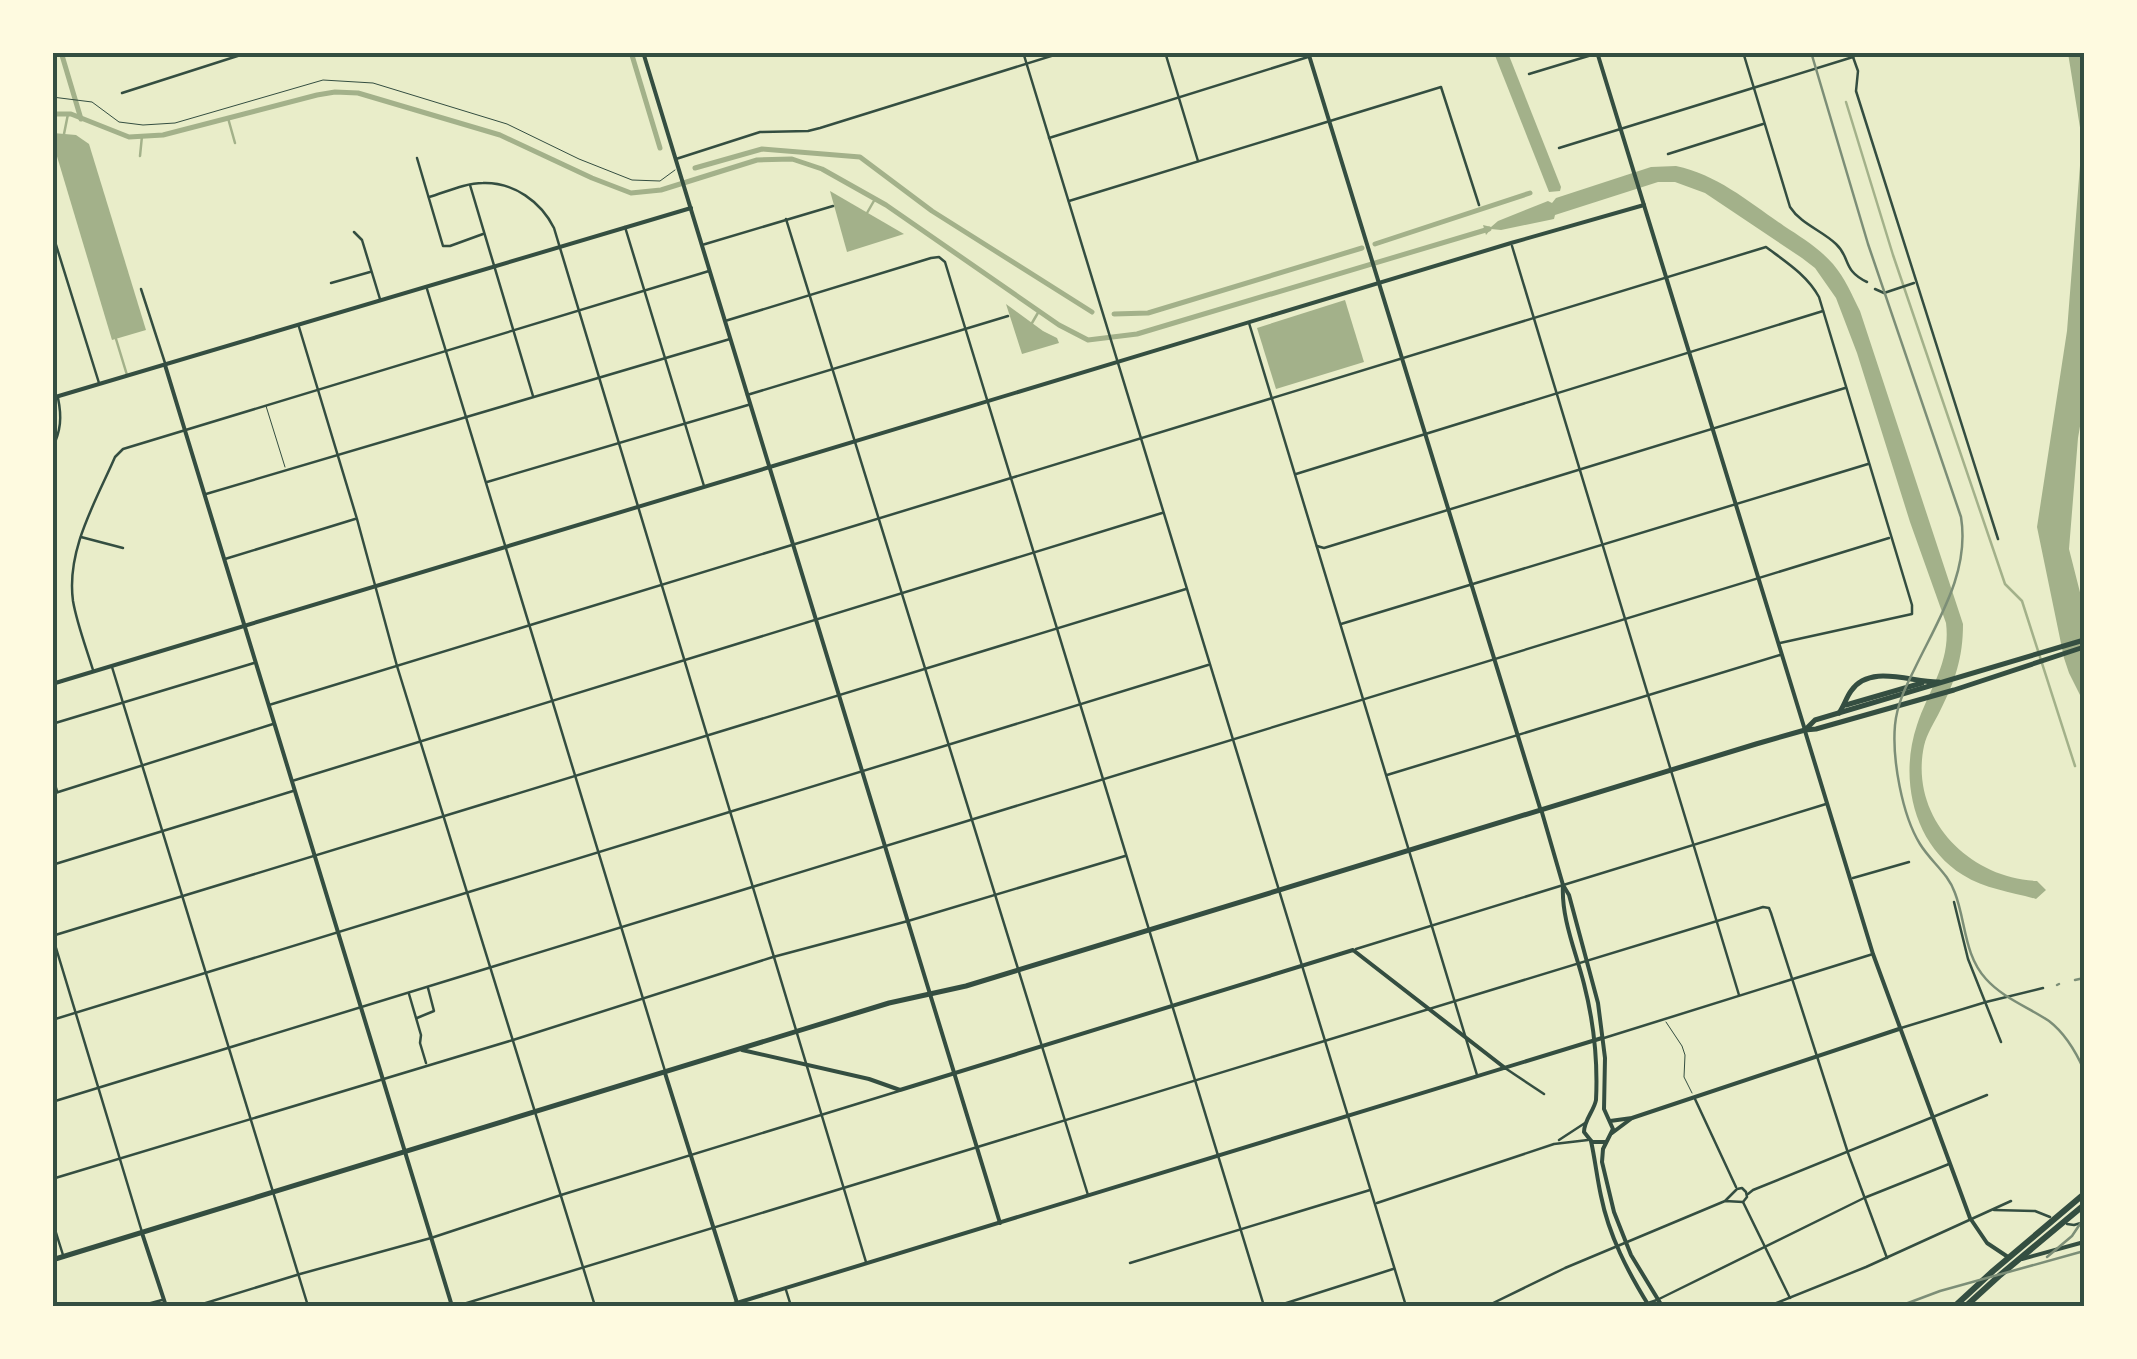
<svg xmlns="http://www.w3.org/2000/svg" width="2137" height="1359" font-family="'Fira Sans',sans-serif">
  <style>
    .water { fill: #a3b18a }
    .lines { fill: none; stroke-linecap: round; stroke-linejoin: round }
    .stream { stroke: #a3b18a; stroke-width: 2.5 }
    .canal { stroke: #a3b18a; stroke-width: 5 }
    .service { stroke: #344e41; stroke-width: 1 }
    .minor { stroke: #344e41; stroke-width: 2.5 }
    .tertiary { stroke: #344e41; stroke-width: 4 }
    .secondary { stroke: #344e41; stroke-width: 4 }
    .primary { stroke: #344e41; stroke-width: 5 }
    .motorway { stroke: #344e41; stroke-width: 6 }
    .rail { stroke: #7c8e77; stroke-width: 2.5 }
    .neatline { fill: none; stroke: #344e41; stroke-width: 4 }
  </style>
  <rect width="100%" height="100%" fill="#e9edc9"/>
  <g class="water">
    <path d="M1494 53H1508L1561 187 1560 191 1549 192Z"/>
    <path d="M2068 53H2084V403L2078 438 2069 549 2084 608V703L2069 673 2064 658 2037 527 2067 331 2082 140Z"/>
    <path d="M53 133 76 135 89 144 146 330 112 340 53 143Z"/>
    <path d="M1676 166C1718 175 1749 202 1784 226 1801 237 1820 249 1833 264 1845 278 1852 295 1860 311L1963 624C1963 658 1955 681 1940 711 1934 723 1927 733 1924 746 1909 817 1968 878 2037 881L2046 890 2036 899C2012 892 1985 889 1963 875 1913 844 1899 778 1917 725 1929 689 1951 662 1946 623L1910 522 1857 353 1836 298 1815 268 1802 258 1705 193 1675 182H1658L1555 215 1554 219 1501 230 1491 229 1486 235 1483 225 1491 227 1498 221 1548 201 1552 203 1556 198 1651 167Z"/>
    <path d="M830 191 904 234 847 252Z"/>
    <path d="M1345 300 1364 362 1276 389 1257 328Z"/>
    <path d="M1006 304 1043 331 1057 338 1059 343 1022 354Z"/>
  </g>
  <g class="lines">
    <g class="stream">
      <path d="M1846 102 1893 255 2005 584 2022 601 2075 766"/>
      <path d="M228 118 235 143"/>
      <path d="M64 134 68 114"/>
      <path d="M140 156 142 136"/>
      <path d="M867 213 875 199"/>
      <path d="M1032 323 1039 311"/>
      <path d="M116 339 127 375"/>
    </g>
    <g class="canal">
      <path d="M61 52 81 119"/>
      <path d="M631 52 660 148"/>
      <path d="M52 114H71L129 137 163 135 317 95 335 92 358 93 500 135 592 178 631 193 661 190 757 160 792 159 822 169 886 205 1059 325 1088 340 1137 334 1489 229"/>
      <path d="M695 168 762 149 860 157 932 211 1092 312"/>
      <path d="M1375 244 1530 193"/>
      <path d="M1114 314 1148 313 1362 248"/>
    </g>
    <g class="service">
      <path d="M52 97 92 102 119 122 143 125 175 123 323 80 373 83 507 124 579 159 632 180 660 181 675 170"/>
      <path d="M266 406 285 467"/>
      <path d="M1666 1022 1682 1046 1685 1055 1684 1077 1692 1093"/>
    </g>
    <g class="minor">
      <path d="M1023 52 1406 1306"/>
      <path d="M1165 52 1198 161"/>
      <path d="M1743 52 1790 207C1801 224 1821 230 1836 244 1851 258 1842 270 1867 282"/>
      <path d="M788 54 792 52"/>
      <path d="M1853 57 1858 71 1856 91 1998 539"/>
      <path d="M1529 74 1595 54"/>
      <path d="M122 93 250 52"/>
      <path d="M1049 138 1308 57"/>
      <path d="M1559 148 1853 57 1860 52"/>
      <path d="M1668 154 1763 124"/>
      <path d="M417 158 443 246H450L483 234"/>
      <path d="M676 159 760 132 808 131 820 128 1064 52"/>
      <path d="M470 185 533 396"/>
      <path d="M429 197C446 192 465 183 483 183 514 182 541 202 554 228L866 1262"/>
      <path d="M1069 201 1441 87 1479 205"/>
      <path d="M786 219 1088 1195"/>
      <path d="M625 227 704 486"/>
      <path d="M52 232 99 383"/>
      <path d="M354 232 362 240 380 299"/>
      <path d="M702 245 833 206"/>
      <path d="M1512 246 1739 995"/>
      <path d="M331 283 370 272"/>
      <path d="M141 289 165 363"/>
      <path d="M427 289 665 1071"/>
      <path d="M1875 289 1884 293 1914 283"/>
      <path d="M725 321 931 258 939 257 945 262 1264 1306"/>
      <path d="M1249 323 1477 1075"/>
      <path d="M299 327 357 519 397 666 595 1306"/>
      <path d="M747 395 1008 316"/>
      <path d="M52 449C61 431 62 417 58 398"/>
      <path d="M1296 474 1823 311"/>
      <path d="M487 482 748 405"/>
      <path d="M206 494 730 339"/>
      <path d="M81 537 123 548"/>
      <path d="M1317 546 1324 548 1845 388"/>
      <path d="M225 559 355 519"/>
      <path d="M1341 624 1868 464"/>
      <path d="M112 667 308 1306"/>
      <path d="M93 670C86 647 77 624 73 601 66 550 96 501 115 457L123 449 709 271"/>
      <path d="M269 705 1766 247C1786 262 1807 275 1819 297L1912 605V614L1780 643"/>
      <path d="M52 724 254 663"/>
      <path d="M52 775 57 791"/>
      <path d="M1387 775 1780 655"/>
      <path d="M292 781 1162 513"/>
      <path d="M52 794 273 724"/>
      <path d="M52 865 293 791"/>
      <path d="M1853 878 1909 862"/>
      <path d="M1954 902 1968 959 2001 1042"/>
      <path d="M52 936 1186 589"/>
      <path d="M53 938 142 1232"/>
      <path d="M1356 949 1826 804"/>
      <path d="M409 994 421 1035 420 1043 426 1063"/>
      <path d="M417 1018 434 1011 428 988"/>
      <path d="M52 1020 1208 665"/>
      <path d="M1901 1028 1986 1002 2043 988"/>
      <path d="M1604 1038 1873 954"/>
      <path d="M1505 1068 1544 1094"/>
      <path d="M1695 1099 1736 1187"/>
      <path d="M52 1102 1889 538"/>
      <path d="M1559 1140 1585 1123"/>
      <path d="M52 1179 513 1040 773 957 908 921 1125 856"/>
      <path d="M1748 1194 1753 1190 1987 1095"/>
      <path d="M1743 1202 1790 1298"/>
      <path d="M1377 1203 1554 1144 1588 1140"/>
      <path d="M1994 1210 2035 1211 2050 1217"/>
      <path d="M52 1220 63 1255"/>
      <path d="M2067 1224 2074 1225 2084 1222"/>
      <path d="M1130 1263 1370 1190"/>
      <path d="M786 1290 791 1306"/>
      <path d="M140 1306 162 1300"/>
      <path d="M196 1306 300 1274 431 1238 561 1195 899 1091"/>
      <path d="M457 1306 1763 907 1769 908 1771 913 1848 1153 1887 1258"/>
      <path d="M1277 1306 1393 1269"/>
      <path d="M1487 1306 1565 1268 1725 1201 1737 1189 1742 1188 1746 1192 1747 1197 1743 1202 1725 1201"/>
      <path d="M1639 1306 1657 1300 1864 1198 1949 1164"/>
      <path d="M1769 1306 1866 1267 2011 1201"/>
    </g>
    <g class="tertiary">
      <path d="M1308 52 1540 808"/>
      <path d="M165 365 452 1306"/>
      <path d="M52 398 691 208"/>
      <path d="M1805 731 1873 954 1970 1218 1987 1243 2008 1257"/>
      <path d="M930 994 1000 1223"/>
      <path d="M742 1050 869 1079 900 1090 1353 950 1505 1068"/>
      <path d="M665 1073 738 1306"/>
      <path d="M1610 1121 1632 1118 1899 1029"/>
      <path d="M1612 1133 1632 1118"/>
      <path d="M142 1233 166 1306"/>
      <path d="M2022 1259 2084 1242"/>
      <path d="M727 1306 1602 1038"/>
    </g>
    <g class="secondary">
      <path d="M643 52 930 994"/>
      <path d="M1597 52 1805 730"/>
      <path d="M52 684 1511 243 1644 205"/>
      <path d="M1541 809 1563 885 1569 895 1598 1003 1605 1058 1604 1109 1613 1129 1603 1149 1602 1162 1614 1212 1631 1255 1662 1306"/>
      <path d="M1563 885C1561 918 1576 952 1584 984 1594 1023 1598 1060 1596 1100 1594 1111 1584 1120 1584 1132L1592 1142H1605"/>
      <path d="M1591 1141C1595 1159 1597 1178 1601 1196 1609 1236 1628 1272 1649 1306"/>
    </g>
    <g class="primary">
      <path d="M1846 705 1922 683"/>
      <path d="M1839 713C1844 706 1846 698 1851 691 1870 663 1913 683 1939 682"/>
      <path d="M1807 728 1815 720 2084 640"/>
      <path d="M52 1260 889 1003 966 986 1756 744 1805 730 1816 729 1954 690 2084 647"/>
    </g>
    <g class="motorway">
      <path d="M1955 1306 1993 1271 2084 1194"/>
      <path d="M1966 1306 1999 1276 2084 1205"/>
    </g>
    <g class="rail">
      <path d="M1811 52 1868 244 1961 517C1970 572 1938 620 1915 668 1906 686 1897 704 1895 725 1892 759 1902 815 1920 844 1931 862 1948 873 1955 893 1966 922 1964 955 1986 979 2003 998 2028 1007 2049 1021 2066 1034 2076 1052 2084 1070"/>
      <path d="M2075 980 2084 978"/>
      <path d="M2057 985 2059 984"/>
      <path d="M2047 1257 2072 1236 2084 1218"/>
      <path d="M1900 1306 1940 1291 2084 1251"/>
    </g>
  </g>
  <rect width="2137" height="1359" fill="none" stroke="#fefae0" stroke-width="110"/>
  <rect x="55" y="55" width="2027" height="1249" class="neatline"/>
</svg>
